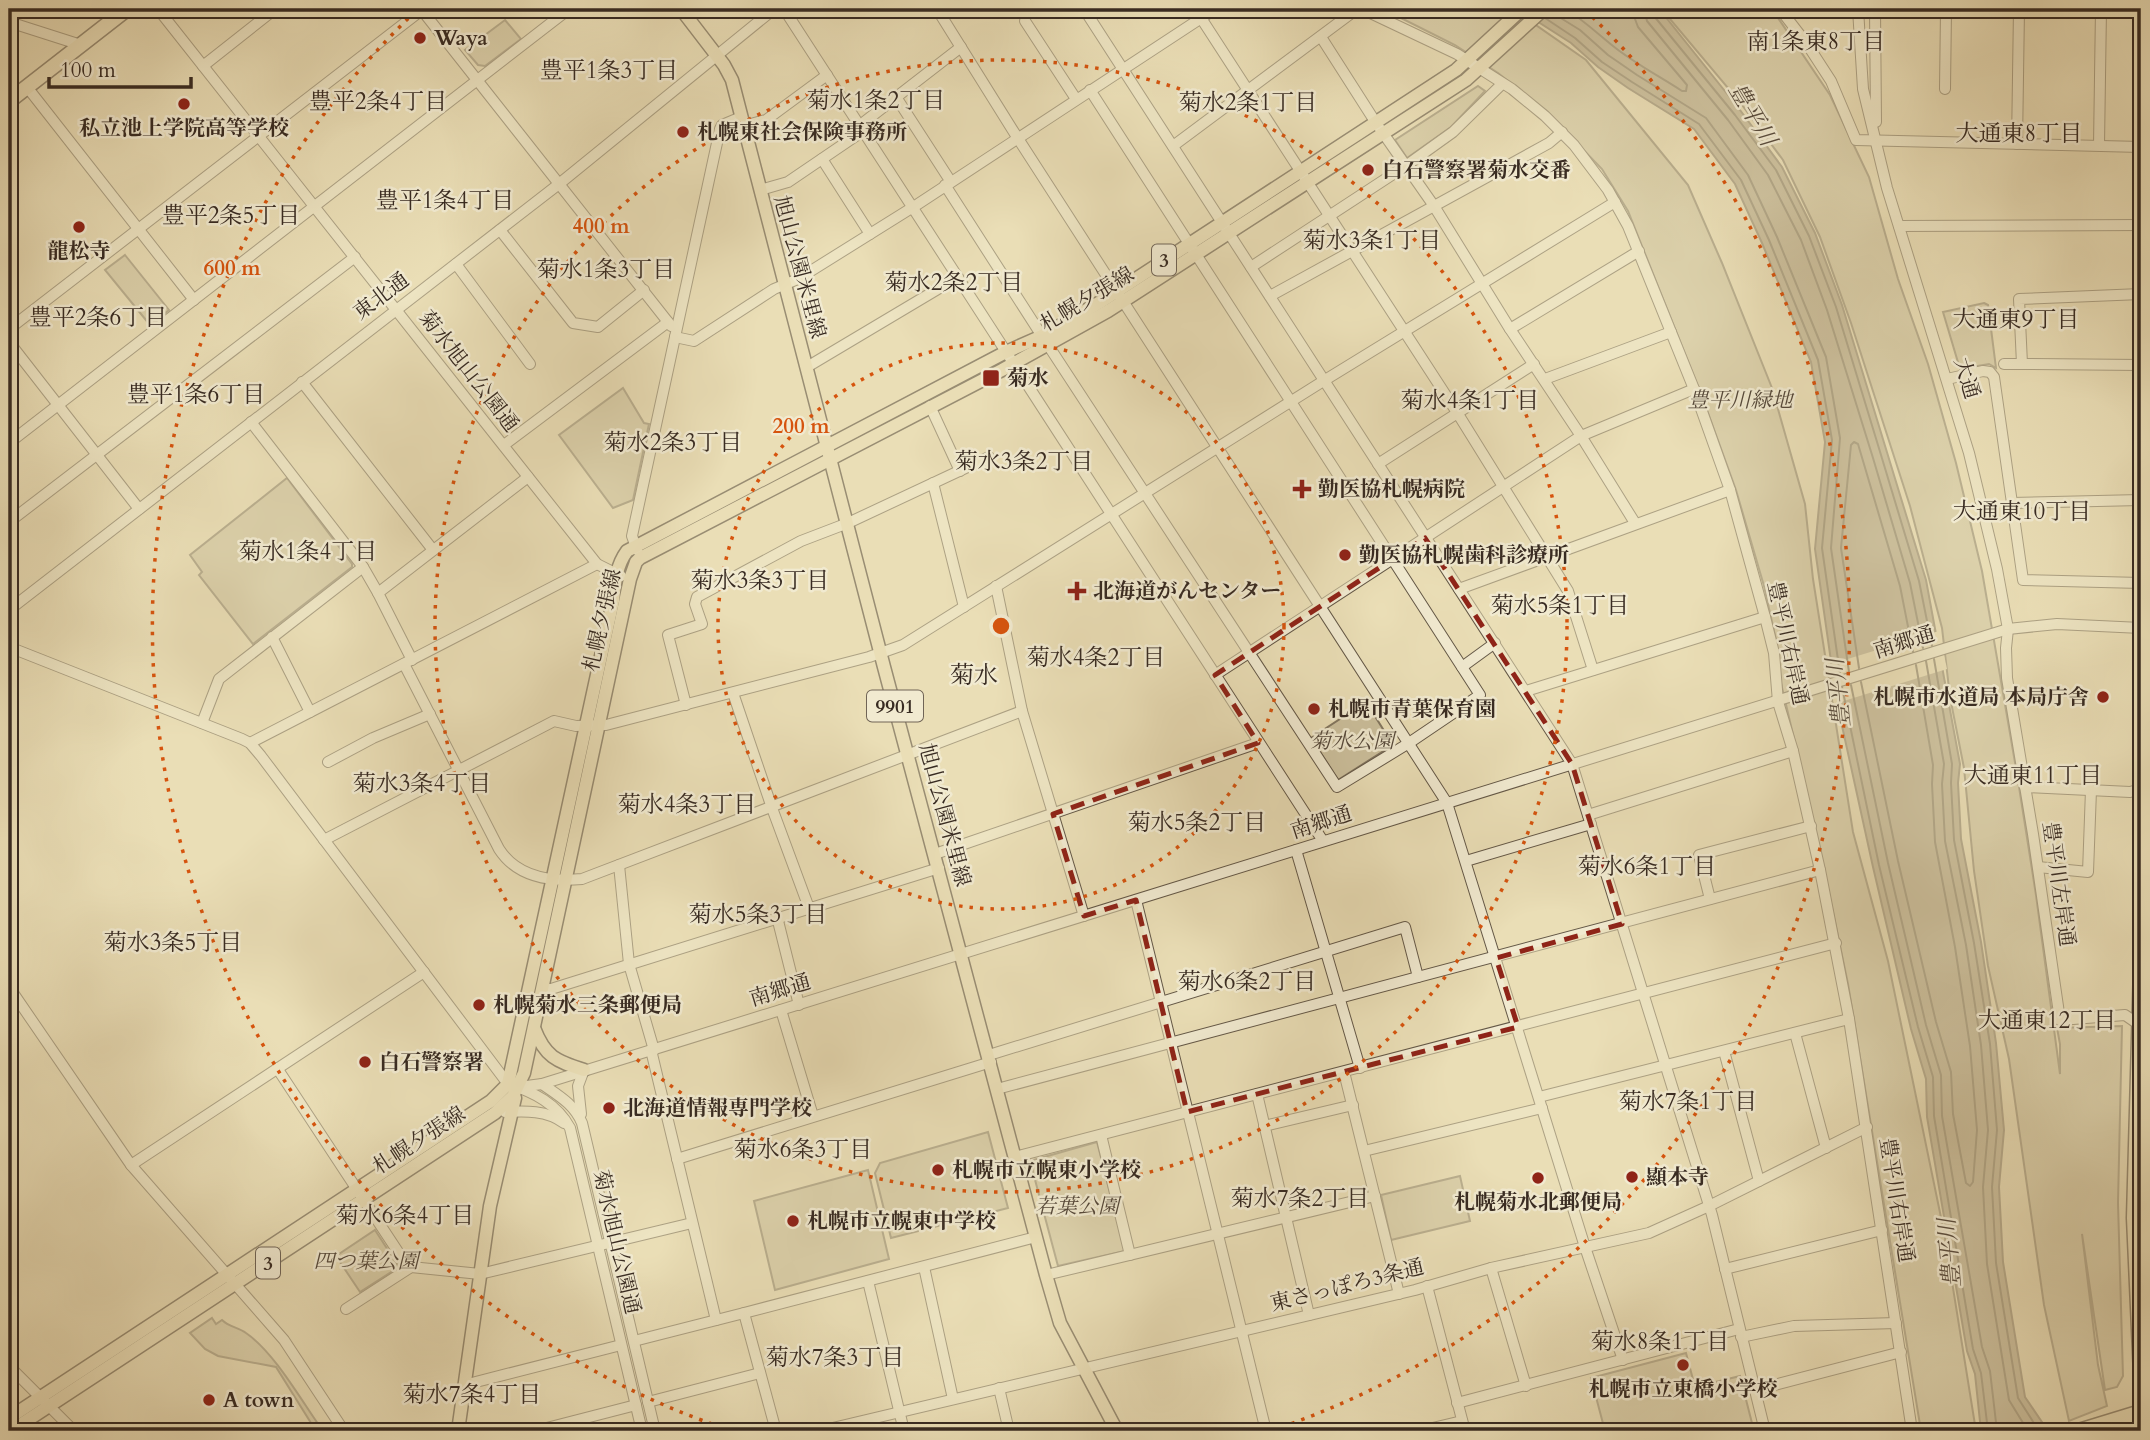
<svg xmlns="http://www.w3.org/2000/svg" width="2150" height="1440" font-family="Cardo,'Noto Serif JP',serif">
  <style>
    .green { fill: #ccc09d; stroke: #827660; stroke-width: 2 }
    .water { fill: #ada184; stroke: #7e725d; stroke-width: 2 }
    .pier { fill: #eadeb6 }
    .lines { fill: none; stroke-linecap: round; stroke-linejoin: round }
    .shore { stroke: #726653; stroke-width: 2 }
    .minor-casing { stroke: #645847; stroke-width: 12 }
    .major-casing { stroke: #382b22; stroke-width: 15 }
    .highway-casing { stroke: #382b22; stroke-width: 17 }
    .minor { stroke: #f1ead0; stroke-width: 10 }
    .major { stroke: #eadeb6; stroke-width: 12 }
    .highway { stroke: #eadeb6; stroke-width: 14 }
    .marked { fill: none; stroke: #8f2418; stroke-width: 5; stroke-dasharray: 14 9; stroke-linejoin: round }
    .ring { fill: none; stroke: #d6540e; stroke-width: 3.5; stroke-dasharray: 3.5 7 }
    .poi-dot { fill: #8f2418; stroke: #f1ead0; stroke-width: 2.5 }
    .labels { text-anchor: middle; stroke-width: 5; stroke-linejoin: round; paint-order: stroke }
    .shield { fill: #f1ead0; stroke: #706456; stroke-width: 2 }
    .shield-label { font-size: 19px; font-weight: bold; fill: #382b22 }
    .poi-label { font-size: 21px; font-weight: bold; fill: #382b22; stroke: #f1ead0; text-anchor: start }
    .street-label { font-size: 21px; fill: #382b22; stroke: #f1ead0 }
    .park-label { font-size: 21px; font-style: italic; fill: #56493b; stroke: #f1ead0 }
    .neighbourhood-label { font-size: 23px; fill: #382b22; stroke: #f1ead0 }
    .water-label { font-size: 23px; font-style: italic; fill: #5b4e3f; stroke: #f1ead0 }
    .quarter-label { font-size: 24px; fill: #382b22; stroke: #f1ead0 }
    .centre { fill: #d6540e; stroke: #f1ead0; stroke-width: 3.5 }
    .ring-label { font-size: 21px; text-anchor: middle; font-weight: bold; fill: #d6540e; stroke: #f1ead0; stroke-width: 5; stroke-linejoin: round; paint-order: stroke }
  </style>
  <rect width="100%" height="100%" fill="#eadeb6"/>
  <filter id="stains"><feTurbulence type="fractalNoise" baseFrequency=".00286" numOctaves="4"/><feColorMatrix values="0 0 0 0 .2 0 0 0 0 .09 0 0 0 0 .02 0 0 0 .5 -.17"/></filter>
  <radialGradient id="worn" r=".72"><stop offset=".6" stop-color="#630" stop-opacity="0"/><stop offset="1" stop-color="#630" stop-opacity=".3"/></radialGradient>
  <g class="green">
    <path d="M1383 9H1513L1586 60 1688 185 1722 263 1772 388 1805 504 1813 579 1853 832 1888 961 1944 1232 1976 1431H1921L1848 984 1818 841 1780 679 1776 640 1764 586 1736 490 1703 399 1628 211 1602 169 1546 111 1498 73 1455 45Z"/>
    <path d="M1660 9H1772L1830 95 1869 177 1898 279 1928 364 1956 463 1982 571 2017 774 2036 895 2060 1074V1044L2057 1028 2122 1026 2118 1203 2123 1376 2117 1387 2105 1390 2082 1234 2098 1365 2107 1406 2069 1421 2044 1305 2009 1059 1988 966 1974 871 1964 768 1950 697 1942 628 1910 506 1851 323 1820 237 1783 160 1739 101 1665 13Z"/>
    <path d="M505 20 521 39 485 66 478 65 465 50Z"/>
    <path d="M1478 86 1485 91 1451 127 1407 158 1395 140Z"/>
    <path d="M125 255 169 310 150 325 105 270Z"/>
    <path d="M1984 303 1988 305 1996 368 1989 364 1960 369 1943 312Z"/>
    <path d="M623 388 644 423 649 424 633 500 613 508 559 435Z"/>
    <path d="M287 478 352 564V567L253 644 199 575 202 572 190 555Z"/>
    <path d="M1366 702 1393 745 1338 780 1311 738Z"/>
    <path d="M988 1132 1008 1208 891 1238 875 1173 880 1163Z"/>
    <path d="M1097 1142 1125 1251 1058 1266 1030 1161Z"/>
    <path d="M868 1170 889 1259 775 1290 754 1201Z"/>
    <path d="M1460 1176 1470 1221 1391 1240 1381 1195Z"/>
    <path d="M375 1230 397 1264 396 1269 360 1292 336 1256Z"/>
    <path d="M212 1318 216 1324 222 1320C229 1327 238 1327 246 1333 275 1353 302 1402 323 1431H316L276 1367 218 1356 205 1349 190 1333Z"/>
    <path d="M1686 1353 1695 1387 1740 1376 1754 1431H1605L1591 1378Z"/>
  </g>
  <path class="water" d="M1518 9H1656L1664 15 1740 110 1782 167 1815 233 1842 305 1926 580 1960 764 1958 783 1961 839 1981 942 1996 1043 2004 1130 1999 1187 2003 1262 2025 1397 2048 1431H2033L2036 1429 2030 1431H1981L1975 1374 1967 1351 1927 1117 1926 1079 1911 1029 1873 867 1837 703 1815 549 1825 442 1811 362 1762 243 1735 184 1694 129 1628 88 1598 67 1571 43Z"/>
  <path class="pier" d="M1939 631 1947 669 1834 704 1828 665Z"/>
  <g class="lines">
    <g class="shore">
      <path d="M1566 9C1583 20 1597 33 1613 46 1634 63 1659 76 1682 91H1686L1687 85 1638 27 1635 19 1633 9"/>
      <path d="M1644 9 1647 21 1728 120 1768 175 1801 240 1827 310 1873 458 1910 583 1923 648"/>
      <path d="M1653 9 1654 16 1735 115 1776 170 1809 236 1836 307 1881 455 1919 581 1932 646"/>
      <path d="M1551 12 1580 30 1608 55 1637 75 1706 118 1748 175 1777 237 1826 357 1840 438 1831 548 1849 672"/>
      <path d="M1545 18 1575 38 1602 62 1632 82 1699 124 1741 180 1769 240 1818 360 1832 440 1822 548 1840 674"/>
      <path d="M1934 659 1952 764 1951 783 1954 840 1974 943 1990 1044 1997 1130 1992 1187 1996 1263 2018 1398 2039 1431"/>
      <path d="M1926 661 1944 764 1942 784 1945 841 1966 945 1981 1045 1988 1130 1983 1187 1987 1264 2009 1400 2028 1431"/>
      <path d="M1859 668 1841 548 1851 445 1854 442 1858 444 1900 586 1913 652"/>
      <path d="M1861 682 1898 861 1936 1022 1951 1072 1953 1114 1966 1183 1970 1186 1973 1182 1977 1130 1970 1046 1955 947 1935 842 1932 784 1933 765 1916 665"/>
      <path d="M1851 685 1888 863 1926 1025 1941 1075 1942 1116 1982 1347 1990 1371 1997 1431"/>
      <path d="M1842 687 1879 865 1918 1027 1933 1077 1934 1116 1973 1349 1981 1373 1988 1431"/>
    </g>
    <g class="minor-casing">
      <g id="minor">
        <path d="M158 9 597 564 621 576"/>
        <path d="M421 9 668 322"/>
        <path d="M784 9 1323 841"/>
        <path d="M937 9 1017 137 1447 803 1585 1247 1623 1360"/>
        <path d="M1084 9 1572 764 1712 1215 1765 1431"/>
        <path d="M1362 9 1457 54 1512 89 1545 116 1574 145 1608 190 1628 226 1694 389 1730 490 1765 617 1774 653 1778 702 1793 751 1820 870 1849 1019 1912 1431"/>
        <path d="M1780 9 1807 44 1831 81 1856 140 2141 147"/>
        <path d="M1858 9 1863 89 1887 188 1969 453 1997 569 2008 629 2006 648 2007 678 2033 834 2060 1020 2125 1015 2141 1026"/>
        <path d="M1875 9 1876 122"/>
        <path d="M1201 18 1458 414 1568 591 1593 670"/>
        <path d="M1025 21 1076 99"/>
        <path d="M9 22 81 45"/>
        <path d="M1321 37 1376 123 1434 206 1510 329 1581 436 1635 523"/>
        <path d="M203 66 275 9"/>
        <path d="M27 87 194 300"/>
        <path d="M1945 89 1946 9"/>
        <path d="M896 97 951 182"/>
        <path d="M743 126 766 120 827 75"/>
        <path d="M859 126 961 47"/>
        <path d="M2017 144 2019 9"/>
        <path d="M2099 145 2101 9"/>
        <path d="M1173 146 1357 9"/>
        <path d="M822 159 870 234"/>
        <path d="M945 185 1042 336"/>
        <path d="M760 190 788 182 863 131"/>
        <path d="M1899 226 2141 225"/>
        <path d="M500 230 573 323 598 327 644 290"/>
        <path d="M456 264 530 364"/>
        <path d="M1251 267 1407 165 1453 132 1502 84"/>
        <path d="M2141 294 2019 299 2022 364 2141 365"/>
        <path d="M1270 296 1549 143 1562 132"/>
        <path d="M9 329 423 9"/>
        <path d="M1510 329 1639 251"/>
        <path d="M675 337 694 341 774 289 798 279 918 204 1215 9"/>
        <path d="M9 342 139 509"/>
        <path d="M1048 345 1337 787 1409 743 1480 695 1090 90"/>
        <path d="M2004 364H2022"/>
        <path d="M807 367 958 277"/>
        <path d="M1545 379 1671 332"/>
        <path d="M1947 379 1983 371 1990 372 1994 377 2023 580 2141 583"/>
        <path d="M302 382 433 550"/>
        <path d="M930 406 960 471"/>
        <path d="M251 422 363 567 378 593"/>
        <path d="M9 443 569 9"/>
        <path d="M504 445 668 322 671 326"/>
        <path d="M1378 464 1534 364"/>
        <path d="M933 483 964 607"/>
        <path d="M2011 503 2141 500"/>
        <path d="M9 522 355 257"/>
        <path d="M637 550 632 536 720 129 722 125 741 117"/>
        <path d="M996 586 1022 711 1084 916"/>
        <path d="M1459 589 1730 490"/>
        <path d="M9 610 559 184 774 9"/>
        <path d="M272 637 310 712"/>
        <path d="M9 647 242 739 250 743 261 756 508 1084C534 1092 557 1104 570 1128L642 1431"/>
        <path d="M412 660 378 593 528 477"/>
        <path d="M404 664 499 849C517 877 550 882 582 879L1022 711"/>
        <path d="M1462 667 1495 643"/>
        <path d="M1215 675 1581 436 1694 389"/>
        <path d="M1526 691 1765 617"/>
        <path d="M733 693 772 808 809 908"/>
        <path d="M686 705 668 635 702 624 695 604 697 597 801 541 848 523 989 457"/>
        <path d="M202 723 219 679 363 567"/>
        <path d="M250 743 597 564"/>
        <path d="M328 762 373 738 430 714"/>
        <path d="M2025 787 2130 792 2141 789"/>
        <path d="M1588 815 1793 751"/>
        <path d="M324 840 554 721 576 726 606 725 869 657 903 645 1325 380 1615 202"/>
        <path d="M1296 850 1360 1068"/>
        <path d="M935 854 1258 743"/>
        <path d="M1466 861 1591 824"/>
        <path d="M619 865 629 964 654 1050"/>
        <path d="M2038 867 2088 872 2091 790"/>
        <path d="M1710 899 1699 855 1811 826"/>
        <path d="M1136 900 1266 1431"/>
        <path d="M777 917 799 1005"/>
        <path d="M9 987 131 1165 284 1340 344 1431"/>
        <path d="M542 989H551L939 868"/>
        <path d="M781 1010 813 1116"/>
        <path d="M1795 1033 1826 1148"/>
        <path d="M651 1050 716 1320"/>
        <path d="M1724 1051 1759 1181"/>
        <path d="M989 1055 1405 927 1418 977"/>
        <path d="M277 1068 406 1264 411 1267 480 1274 692 1223"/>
        <path d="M1344 1072 1399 1294"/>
        <path d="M542 1084C559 1096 574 1104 582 1123L655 1431"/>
        <path d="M519 1087 542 1084 2008 629 2057 624 2141 628"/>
        <path d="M997 1089 1820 870"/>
        <path d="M1257 1094 1309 1315"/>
        <path d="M1539 1097 1849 1019"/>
        <path d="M505 1112C525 1111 547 1110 564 1123"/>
        <path d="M581 1114 578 1086 584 1070"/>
        <path d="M1264 1126 1353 1105"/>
        <path d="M1101 1135 1130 1255"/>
        <path d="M1364 1151 1542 1108"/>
        <path d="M1015 1157 1836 943"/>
        <path d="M677 1159 991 1062"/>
        <path d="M131 1165 424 972"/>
        <path d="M924 1267 953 1399"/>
        <path d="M1491 1268 1526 1386"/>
        <path d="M1725 1269 1882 1230"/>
        <path d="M1046 1275 1375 1196"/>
        <path d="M868 1281 904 1431"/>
        <path d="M1427 1286 1465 1431"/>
        <path d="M346 1309 411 1267"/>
        <path d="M744 1313 1036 1237"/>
        <path d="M1741 1337 1794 1326 1896 1323"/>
        <path d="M634 1341 744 1313 776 1431"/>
        <path d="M9 1366 74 1431"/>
        <path d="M464 1385 621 1345"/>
        <path d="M999 1388 1009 1431"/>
        <path d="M1755 1390 1901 1352"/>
        <path d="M648 1402 760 1373"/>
        <path d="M1457 1403 1739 1329"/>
        <path d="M535 1431 636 1405"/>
        <path d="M820 1431 1415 1290 1491 1268 1649 1233 1709 1206 1867 1127"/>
        <path d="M1420 1431 1462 1421"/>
      </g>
    </g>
    <g class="major-casing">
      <g id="major">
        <path d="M681 9 724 65 732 80 884 667 1046 1275 1060 1323 1117 1431"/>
        <path d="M534 1028C545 1057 556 1061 584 1070"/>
        <path d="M9 1418 491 1101 508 1084 613 601C615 583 616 566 627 551L1006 352 1042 336 1102 301 1456 70 1522 9"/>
        <path d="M11 1431 495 1113 513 1096 524 1073 630 579 636 562 640 558 1002 370 1108 311 1466 80 1544 9"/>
        <path d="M458 1431 490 1206 515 1098"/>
      </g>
    </g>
    <g class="highway-casing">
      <g id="highway">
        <path d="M9 101 127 9"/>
        <path d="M2141 967 2134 1218 2141 1374"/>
        <path d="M2079 1431 2141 1412"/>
        <path d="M2139 1431H2141"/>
      </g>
    </g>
    <use href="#minor" class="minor"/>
    <use href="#major" class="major"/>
    <use href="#highway" class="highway"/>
  </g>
  <path d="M0 0H2150V1440H0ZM1425 538 1572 764 1622 924 1496 958 1518 1027 1187 1112 1136 900 1084 916 1053 814 1258 743 1215 675Z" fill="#eadeb6" fill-opacity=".55" fill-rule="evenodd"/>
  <path class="marked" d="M1425 538 1572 764 1622 924 1496 958 1518 1027 1187 1112 1136 900 1084 916 1053 814 1258 743 1215 675Z"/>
  <g class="ring">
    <circle cx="1001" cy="626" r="283"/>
    <circle cx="1001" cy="626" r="566"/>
    <path d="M732 1431A849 849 0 0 1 417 10M1585 10A849 849 0 0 1 1270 1431"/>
  </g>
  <g class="poi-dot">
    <circle cx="420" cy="38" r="7"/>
    <circle cx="184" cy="104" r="7"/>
    <circle cx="683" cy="132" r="7"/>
    <circle cx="1368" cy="170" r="7"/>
    <circle cx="79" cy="227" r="7"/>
    <rect x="982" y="369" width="18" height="18" rx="3.5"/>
    <path d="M1298.5 478.5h7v7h7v7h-7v7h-7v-7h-7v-7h7z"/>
    <circle cx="1345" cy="555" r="7"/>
    <path d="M1073.5 580.5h7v7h7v7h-7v7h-7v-7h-7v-7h7z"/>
    <circle cx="2103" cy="697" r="7"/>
    <circle cx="1314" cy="709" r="7"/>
    <circle cx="479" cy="1005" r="7"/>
    <circle cx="365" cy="1062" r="7"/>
    <circle cx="609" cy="1108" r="7"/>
    <circle cx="938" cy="1170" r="7"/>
    <circle cx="1632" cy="1177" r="7"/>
    <circle cx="1538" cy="1178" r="7"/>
    <circle cx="793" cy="1221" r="7"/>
    <circle cx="1683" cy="1365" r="7"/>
    <circle cx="209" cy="1400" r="7"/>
  </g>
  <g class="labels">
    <g class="shield">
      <rect x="1152" y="244.5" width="24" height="31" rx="5"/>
      <rect x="867" y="690.5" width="56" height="31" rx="5"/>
      <rect x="256" y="1247.5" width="24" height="31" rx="5"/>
    </g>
    <g class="shield-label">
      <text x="1164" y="267">3</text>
      <text x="895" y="713">9901</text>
      <text x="268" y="1270">3</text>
    </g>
    <g class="poi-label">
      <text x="434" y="45">Waya</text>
      <text x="184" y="135" text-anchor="middle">私立池上学院高等学校</text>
      <text x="697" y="139">札幌東社会保険事務所</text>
      <text x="1382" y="177">白石警察署菊水交番</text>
      <text x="79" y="258" text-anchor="middle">龍松寺</text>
      <text x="1007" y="385">菊水</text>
      <text x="1318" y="496">勤医協札幌病院</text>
      <text x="1359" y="562">勤医協札幌歯科診療所</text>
      <text x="1093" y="598">北海道がんセンター</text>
      <text x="2089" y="704" text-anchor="end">札幌市水道局 本局庁舎</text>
      <text x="1328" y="716">札幌市青葉保育園</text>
      <text x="493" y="1012">札幌菊水三条郵便局</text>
      <text x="379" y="1069">白石警察署</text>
      <text x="623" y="1115">北海道情報専門学校</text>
      <text x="952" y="1177">札幌市立幌東小学校</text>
      <text x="1646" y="1184">顯本寺</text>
      <text x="1538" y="1209" text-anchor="middle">札幌菊水北郵便局</text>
      <text x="807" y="1228">札幌市立幌東中学校</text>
      <text x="1683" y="1396" text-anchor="middle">札幌市立東橋小学校</text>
      <text x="223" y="1407">A town</text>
    </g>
    <g class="street-label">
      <text transform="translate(800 267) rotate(75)" y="7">旭山公園米里線</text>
      <text transform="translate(381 296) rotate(-37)" y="7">東北通</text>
      <text transform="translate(1087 299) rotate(-31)" y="7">札幌夕張線</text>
      <text transform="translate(469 371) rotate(52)" y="7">菊水旭山公園通</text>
      <text transform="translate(1967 378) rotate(73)" y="7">大通</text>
      <text transform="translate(602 620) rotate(-77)" y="7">札幌夕張線</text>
      <text transform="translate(1904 642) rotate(-17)" y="7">南郷通</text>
      <text transform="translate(1788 643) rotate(78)" y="7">豊平川右岸通</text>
      <text transform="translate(945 815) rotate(75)" y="7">旭山公園米里線</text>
      <text transform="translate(1321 822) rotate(-18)" y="7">南郷通</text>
      <text transform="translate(2059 884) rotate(82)" y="7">豊平川左岸通</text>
      <text transform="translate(780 990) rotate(-17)" y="7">南郷通</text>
      <text transform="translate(419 1140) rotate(-33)" y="7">札幌夕張線</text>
      <text transform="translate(1897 1200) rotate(81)" y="7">豊平川右岸通</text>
      <text transform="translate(617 1242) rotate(77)" y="7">菊水旭山公園通</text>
      <text transform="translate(1347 1285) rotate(-14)" y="7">東さっぽろ3条通</text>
    </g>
    <g class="park-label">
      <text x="1740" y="407">豊平川緑地</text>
      <text x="1352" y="748">菊水公園</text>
      <text x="1077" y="1213">若葉公園</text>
      <text x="366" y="1268">四つ葉公園</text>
    </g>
    <g class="neighbourhood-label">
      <text x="1816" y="49">南1条東8丁目</text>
      <text x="609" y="78">豊平1条3丁目</text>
      <text x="876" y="108">菊水1条2丁目</text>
      <text x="378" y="109">豊平2条4丁目</text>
      <text x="1248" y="110">菊水2条1丁目</text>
      <text x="2019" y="141">大通東8丁目</text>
      <text x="445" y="208">豊平1条4丁目</text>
      <text x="231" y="223">豊平2条5丁目</text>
      <text x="1372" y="248">菊水3条1丁目</text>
      <text x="606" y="277">菊水1条3丁目</text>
      <text x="954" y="290">菊水2条2丁目</text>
      <text x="98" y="325">豊平2条6丁目</text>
      <text x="2016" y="327">大通東9丁目</text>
      <text x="196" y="402">豊平1条6丁目</text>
      <text x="1470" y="408">菊水4条1丁目</text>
      <text x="673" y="450">菊水2条3丁目</text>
      <text x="1024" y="469">菊水3条2丁目</text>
      <text x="2022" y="519">大通東10丁目</text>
      <text x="308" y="559">菊水1条4丁目</text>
      <text x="760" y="588">菊水3条3丁目</text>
      <text x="1560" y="613">菊水5条1丁目</text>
      <text x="1096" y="665">菊水4条2丁目</text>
      <text x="2033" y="783">大通東11丁目</text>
      <text x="422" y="791">菊水3条4丁目</text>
      <text x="687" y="812">菊水4条3丁目</text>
      <text x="1197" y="830">菊水5条2丁目</text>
      <text x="1647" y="874">菊水6条1丁目</text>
      <text x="758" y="922">菊水5条3丁目</text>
      <text x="173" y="950">菊水3条5丁目</text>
      <text x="1247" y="989">菊水6条2丁目</text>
      <text x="2047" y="1028">大通東12丁目</text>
      <text x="1688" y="1109">菊水7条1丁目</text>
      <text x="803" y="1157">菊水6条3丁目</text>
      <text x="1300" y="1206">菊水7条2丁目</text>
      <text x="405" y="1223">菊水6条4丁目</text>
      <text x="1660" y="1349">菊水8条1丁目</text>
      <text x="835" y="1365">菊水7条3丁目</text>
      <text x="472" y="1402">菊水7条4丁目</text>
    </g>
    <g class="water-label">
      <text transform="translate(1753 114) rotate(59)" y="8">豊平川</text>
      <text transform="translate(1838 693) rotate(-96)" y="8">豊平川</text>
      <text transform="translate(1949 1253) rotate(-95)" y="8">豊平川</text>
    </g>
    <g class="quarter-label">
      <text x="974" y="683">菊水</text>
    </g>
  </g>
  <circle cx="1001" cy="626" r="10" class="centre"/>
  <g class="ring-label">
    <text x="601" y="233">400 m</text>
    <text x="232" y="275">600 m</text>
    <text x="801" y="433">200 m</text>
  </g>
  <rect width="2150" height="1440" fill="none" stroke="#eadeb6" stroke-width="35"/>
  <rect x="10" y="10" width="2129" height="1419" fill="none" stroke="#382b22" stroke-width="3.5"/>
  <rect x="18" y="18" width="2115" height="1405" fill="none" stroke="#382b22" stroke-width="2"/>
  <path d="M49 77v10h142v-10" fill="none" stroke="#382b22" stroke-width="3.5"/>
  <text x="60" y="77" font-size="21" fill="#382b22" stroke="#f1ead0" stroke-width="5" paint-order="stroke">100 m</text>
  <rect width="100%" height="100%" filter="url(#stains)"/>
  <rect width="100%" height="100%" fill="url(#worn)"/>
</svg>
